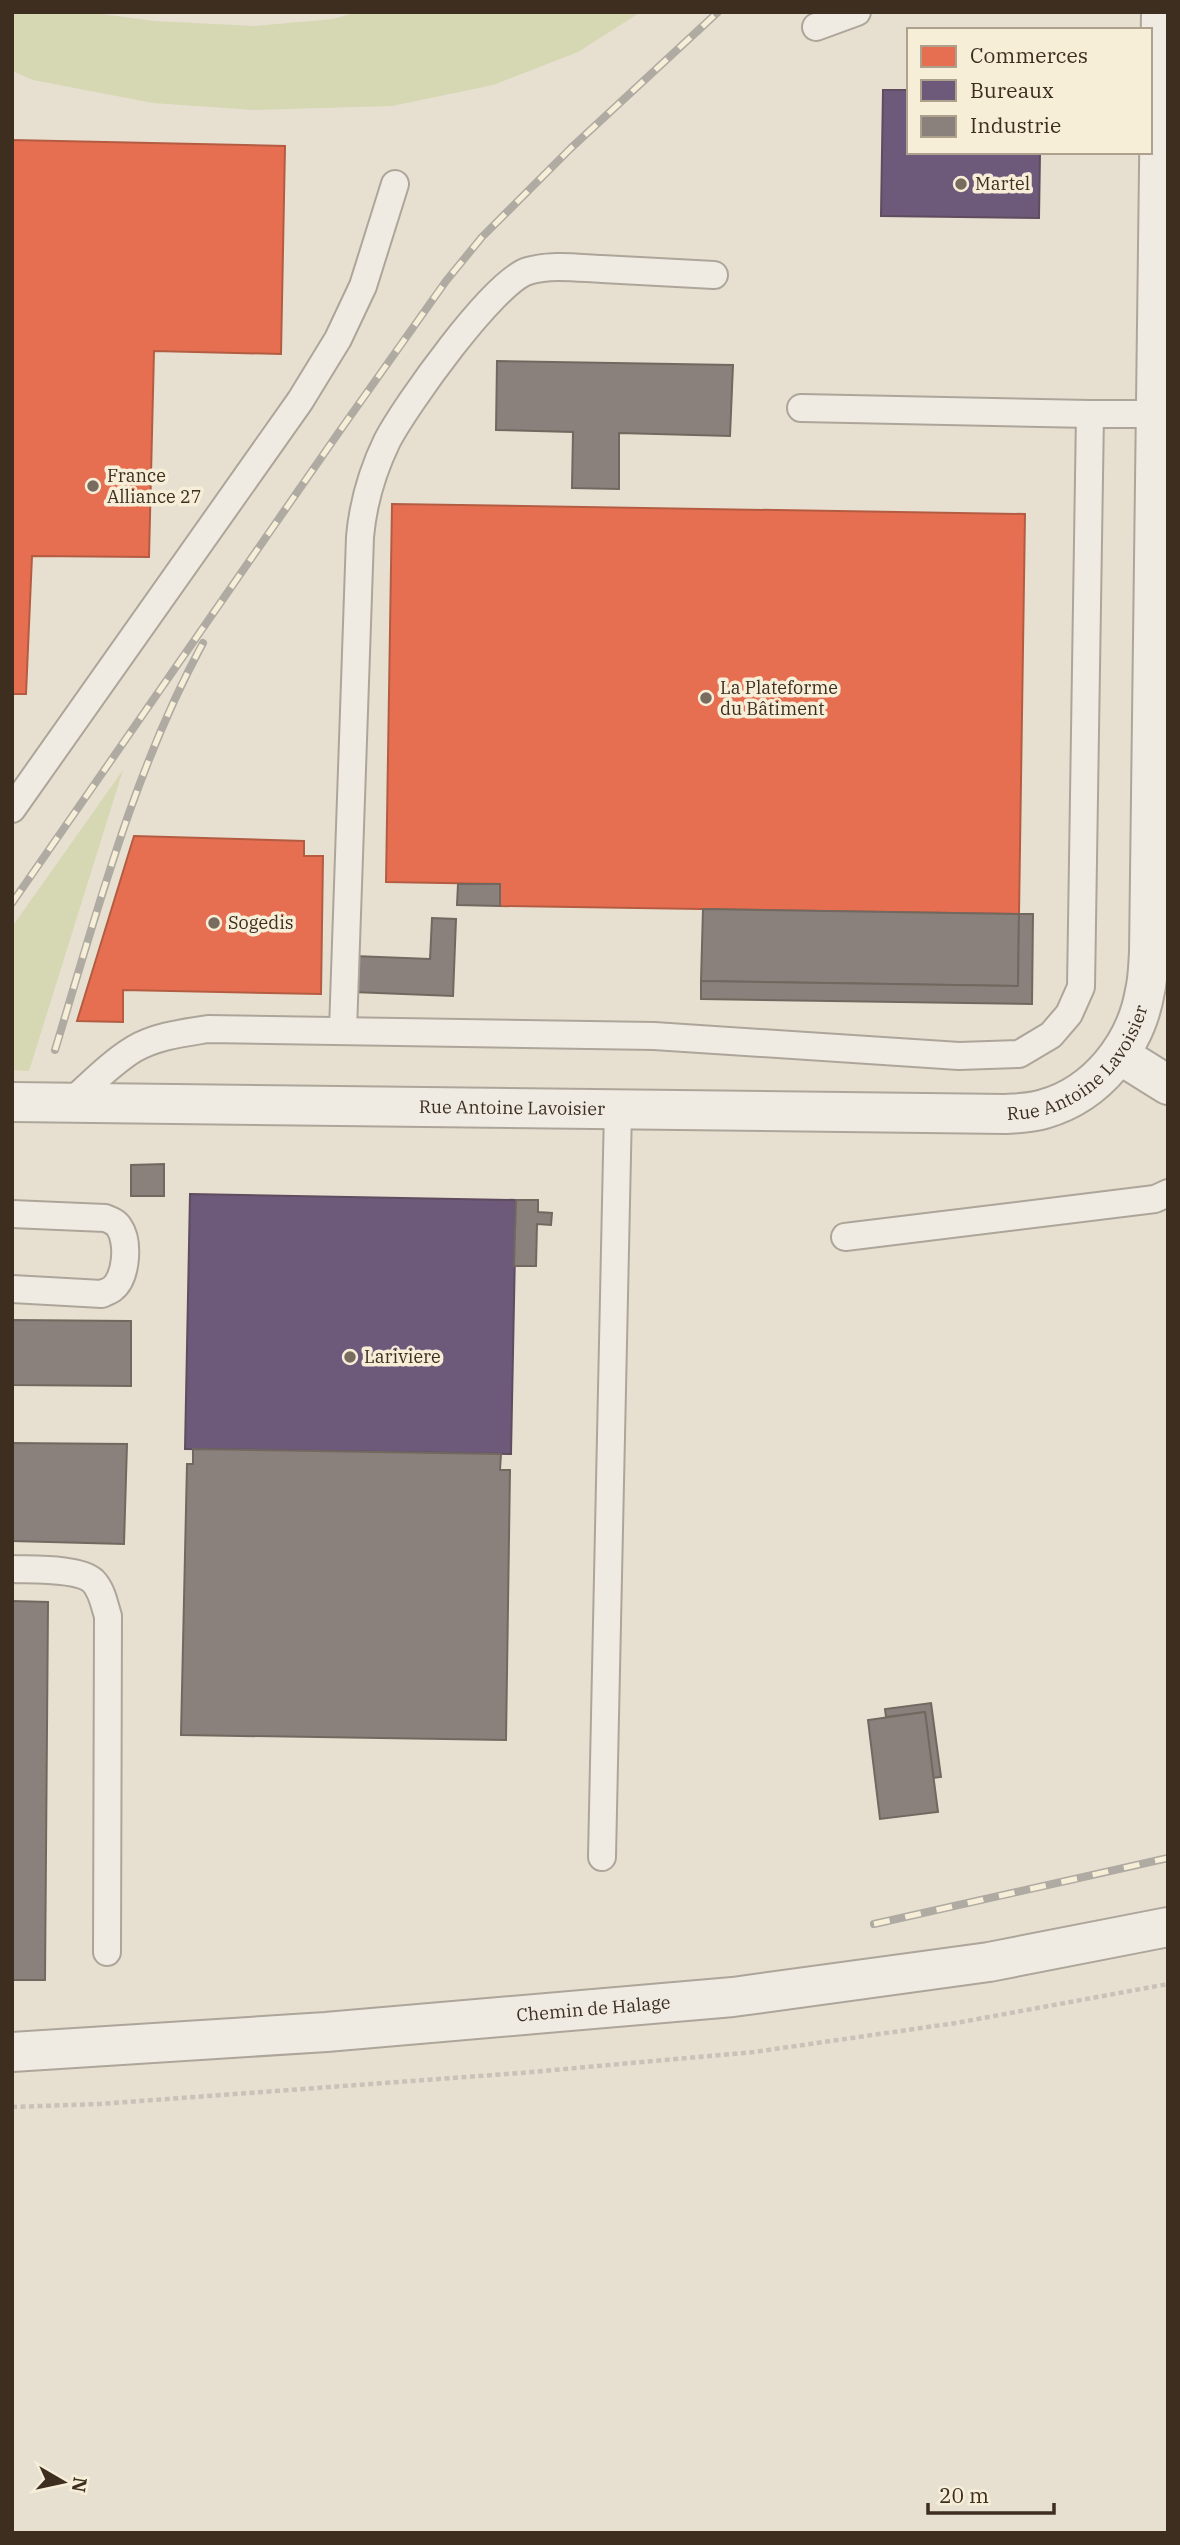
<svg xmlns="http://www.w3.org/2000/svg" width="1180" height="2545" font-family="'IBM Plex Serif',serif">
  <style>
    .green { fill: #d6d7b3 }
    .shops { fill: #e76f51; stroke: #b45c42; stroke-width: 2 }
    .offices { fill: #6d597a; stroke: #5f4c5f; stroke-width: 2 }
    .industry { fill: #8a817c; stroke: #736860; stroke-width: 2 }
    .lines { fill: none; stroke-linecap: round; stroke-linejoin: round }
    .lane-casing { stroke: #ada599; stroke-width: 30 }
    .street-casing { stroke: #ada599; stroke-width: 42 }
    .path { stroke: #c8c2b9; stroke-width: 4.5; stroke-dasharray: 5 3.5; stroke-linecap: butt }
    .lane { stroke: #efebe3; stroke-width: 26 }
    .street { stroke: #efebe3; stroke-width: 38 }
    .rail-casing { stroke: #afaaa2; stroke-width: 8 }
    .rail { stroke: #f7eed8; stroke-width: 5; stroke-dasharray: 16; stroke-linecap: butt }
    .poi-dot { fill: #786c5e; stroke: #f7eed8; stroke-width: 2.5 }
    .labels { text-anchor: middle; stroke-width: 7; stroke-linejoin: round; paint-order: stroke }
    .poi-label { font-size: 18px; fill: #3d2e20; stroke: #f7eed8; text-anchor: start }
    .street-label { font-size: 18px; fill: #3d2e20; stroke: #f7eed8 }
  </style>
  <rect width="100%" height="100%" fill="#e7e0d1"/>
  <g class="green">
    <path d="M12 12H87L154 21 255 26 333 19 358 12H641L578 52 493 85 392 106 254 110 153 103 33 80 12 71Z"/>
    <path d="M123 770 29 1071 12 1070V927Z"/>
  </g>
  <g class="shops">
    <path d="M12 140 285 146 281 354 154 351 149 557 32 556 26 694H12Z"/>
    <path d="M392 504 1025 514 1019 914 500 906V884L386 882Z"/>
    <path d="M134 836 304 841V856H323L321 994 123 990V1022L77 1021Z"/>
  </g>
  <g class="offices">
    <path d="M883 90H909V152H1040L1039 218 881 216Z"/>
    <path d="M190 1194 516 1200 511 1454 185 1449Z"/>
  </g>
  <g class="industry">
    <path d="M497 361 733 365 730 436 619 433V489L572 488 573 432 496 430Z"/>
    <path d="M458 884H500V906L457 905Z"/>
    <path d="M703 909 1019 914 1018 986 701 981Z"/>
    <path d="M1019 914H1033L1032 1004 701 999V981L1018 986Z"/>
    <path d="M432 918 456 919 453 996 353 992 355 956 430 959Z"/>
    <path d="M164 1164V1196H131V1165Z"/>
    <path d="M516 1200H538V1212L552 1213 551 1225 537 1224 536 1266H514Z"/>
    <path d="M12 1320 131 1321V1386L12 1385Z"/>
    <path d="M12 1443 127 1444 124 1544 12 1541Z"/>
    <path d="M193 1449 501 1454 500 1470H510L506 1740 181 1735 187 1464H193Z"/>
    <path d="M12 1601 48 1602 45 1980H12Z"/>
    <path d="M931 1703 941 1777 933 1778 925 1712 886 1717 885 1709Z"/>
    <path d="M925 1712 938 1812 880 1819 868 1720Z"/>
  </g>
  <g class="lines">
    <g class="lane-casing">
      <g id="lane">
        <path d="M816 27 857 12"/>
        <path d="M801 408 1090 414"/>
        <path d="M12 809 300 401 338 339 363 286 395 184"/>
        <path d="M343 1030 360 537C363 503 372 472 387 441 405 406 494 281 528 271 552 264 578 268 602 269 639 271 677 273 714 275"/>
        <path d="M71 1102C91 1084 111 1063 134 1049 156 1036 183 1033 208 1029L654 1036 959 1056 1019 1054 1051 1035 1069 1014 1081 987 1090 414H1156"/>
        <path d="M12 1214 105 1218C110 1220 116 1222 119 1227 129 1241 127 1278 112 1289 110 1291 103 1293 102 1294L12 1289"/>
        <path d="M845 1237 1155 1199 1168 1193"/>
        <path d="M12 1569C32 1570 79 1568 93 1581 102 1590 104 1604 108 1616L107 1952"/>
        <path d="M602 1857 618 1109"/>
      </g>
    </g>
    <g class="street-casing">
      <g id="street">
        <path d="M1120 1055 1168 1085"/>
        <path id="s1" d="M12 1102 1006 1114C1019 1113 1032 1113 1044 1109 1097 1094 1136 1045 1145 991 1148 979 1148 966 1149 953L1161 12"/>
        <path id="s2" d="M12 2052 326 2032 733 1997 989 1962 1168 1927"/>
      </g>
    </g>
    <path class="path" d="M12 2107 99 2104 520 2073 754 2052 956 2023 1168 1984"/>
    <use href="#lane" class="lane"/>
    <use href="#street" class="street"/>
    <g class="rail-casing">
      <g id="rail">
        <path d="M12 903 339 432 446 281 482 237 571 148 718 12"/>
        <path d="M55 1050C97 912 134 770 203 643"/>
        <path d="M874 1924 1168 1858"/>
      </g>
    </g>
    <use href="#rail" class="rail"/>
  </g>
  <g class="poi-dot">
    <circle cx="961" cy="184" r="7"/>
    <circle cx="93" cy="486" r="7"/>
    <circle cx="706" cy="698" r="7"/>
    <circle cx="214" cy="923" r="7"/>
    <circle cx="350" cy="1357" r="7"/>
  </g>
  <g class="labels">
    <g class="poi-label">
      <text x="975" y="190">Martel</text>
      <text x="107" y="482">France<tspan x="107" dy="21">Alliance 27</tspan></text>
      <text x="720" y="694">La Plateforme<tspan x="720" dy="21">du Bâtiment</tspan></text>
      <text x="228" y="929">Sogedis</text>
      <text x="364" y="1363">Lariviere</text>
    </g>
    <g class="street-label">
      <text dy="6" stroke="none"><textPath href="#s1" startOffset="1088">Rue Antoine Lavoisier</textPath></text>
      <text dy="6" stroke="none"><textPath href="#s1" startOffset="500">Rue Antoine Lavoisier</textPath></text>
      <text dy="6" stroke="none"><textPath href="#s2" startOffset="583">Chemin de Halage</textPath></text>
    </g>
  </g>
  <rect width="1180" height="2545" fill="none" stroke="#3d2e20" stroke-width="28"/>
  <rect x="907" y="28" width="245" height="126" fill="#f7eed8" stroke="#ada18e" stroke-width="2"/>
  <rect x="921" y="46" width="35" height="21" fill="#e76f51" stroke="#ada18e" stroke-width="2"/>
  <text x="970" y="63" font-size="21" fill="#3d2e20">Commerces</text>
  <rect x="921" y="80" width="35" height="21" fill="#6d597a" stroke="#ada18e" stroke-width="2"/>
  <text x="970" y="98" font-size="21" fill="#3d2e20">Bureaux</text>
  <rect x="921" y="116" width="35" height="21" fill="#8a817c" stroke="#ada18e" stroke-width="2"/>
  <text x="970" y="133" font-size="21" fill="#3d2e20">Industrie</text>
  <g transform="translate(63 2482) rotate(99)" stroke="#f7eed8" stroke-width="5" paint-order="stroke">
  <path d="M0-5L12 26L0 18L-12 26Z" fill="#3d2e20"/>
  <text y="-10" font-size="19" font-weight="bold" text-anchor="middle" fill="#3d2e20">N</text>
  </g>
  <path d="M928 2503v10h126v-10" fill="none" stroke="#3d2e20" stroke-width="3.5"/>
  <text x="939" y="2503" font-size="21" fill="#3d2e20" stroke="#f7eed8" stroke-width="5" paint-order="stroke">20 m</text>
</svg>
